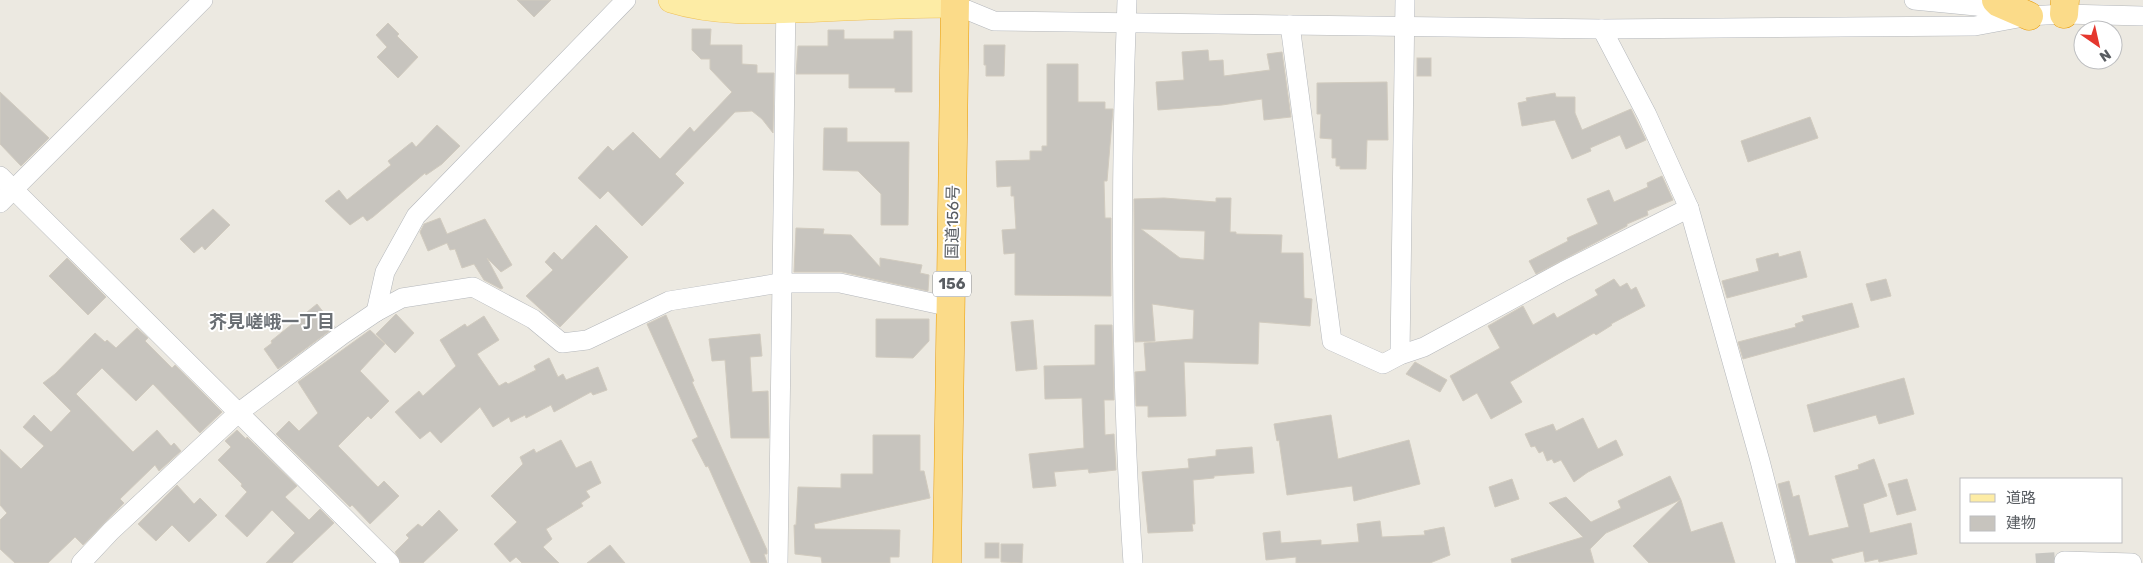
<svg xmlns="http://www.w3.org/2000/svg" width="2143" height="563" font-family="Rubik,'Noto Sans JP',sans-serif">
  <style>
    .building { fill: #c7c4be; stroke: #d1cbbf; fill-rule: evenodd }
    .lines { fill: none; stroke-linecap: round; stroke-linejoin: round }
    .minor-tunnel { stroke: #c7c6c1; stroke-width: 19; stroke-dasharray: 19 9; stroke-linecap: butt }
    .minor-casing { stroke: #b4b7bb; stroke-width: 20 }
    .major-casing { stroke: #eec058; stroke-width: 26 }
    .highway-casing { stroke: #e99b04; stroke-width: 29 }
    .minor { stroke: #fff; stroke-width: 19 }
    .major { stroke: #fdeca5; stroke-width: 25 }
    .highway { stroke: #fbdb89; stroke-width: 28 }
    .labels { text-anchor: middle; stroke-width: 4; stroke-linejoin: round; paint-order: stroke }
    .shield { fill: #fff; stroke: #8b8e91; stroke-width: 1 }
    .shield-label { font-size: 15px; font-weight: bold; fill: #595d62 }
    .street-label { font-size: 16px; fill: #595d62; stroke: #fff }
    .neighbourhood-label { font-size: 18px; font-weight: bold; fill: #6a6f74; stroke: #fff }
  </style>
  <rect width="100%" height="100%" fill="#ece9e1"/>
  <g class="building">
    <path d="M517 0H551L534 17Z"/>
    <path d="M388 23 399 34 397 36 418 57 398 78 377 57 387 47 376 35Z"/>
    <path d="M692 29H711L710 45H742V64L757 65V73H774L773 133 762 119 752 111 735 112 675 174 684 183 642 226 608 191 600 199 578 178 608 146 613 151 633 132 660 159 690 127 694 132 732 92 710 69V59H701L692 50Z"/>
    <path d="M828 30H844V39H894V31H912V92H895V88H849V74H796L798 46H828Z"/>
    <path d="M984 45H1005L1004 76H986V65H984Z"/>
    <path d="M1208 50 1209 61 1223 60 1224 76 1270 70 1267 54 1282 52 1291 117 1264 120 1262 99 1222 105 1158 110 1156 82 1184 80 1182 52Z"/>
    <rect x="1417" y="58" width="14" height="18"/>
    <path d="M1047 64H1078V102H1105V109H1113L1107 181H1104L1105 218H1111V296L1015 295V253L1004 254 1002 230 1016 229 1014 196H1011V186L997 187 996 161 1030 160V151H1042V146H1047Z"/>
    <path d="M1387 82 1388 140H1367L1366 169H1340V166H1336V158H1332V139L1320 138 1321 114H1317V83Z"/>
    <path d="M0 92 49 138 21 166 0 144Z"/>
    <path d="M1555 93 1556 97H1575V113L1582 130 1631 109 1646 140 1626 149 1620 135 1590 148 1591 151 1572 159 1555 120 1522 126 1518 103 1527 101 1526 98Z"/>
    <path d="M1810 117 1818 138 1748 162 1741 141Z"/>
    <path d="M437 125 460 146 442 164 426 175 425 173 373 217 367 221 363 216 350 225 325 201 339 190 347 200 391 165 388 161 412 142 416 147Z"/>
    <path d="M824 128H847V142H909L908 225H881V194L858 171 823 170Z"/>
    <path d="M1662 176 1673 200 1647 211 1648 215 1627 224V226L1536 274 1529 261 1568 241 1567 238 1598 224 1587 199 1609 190 1614 202 1648 187 1647 183Z"/>
    <path d="M1164 198 1216 202V198H1231L1230 232H1236V234L1282 235 1281 253H1303L1304 298 1312 299 1310 326 1259 322 1258 364 1184 362 1186 416 1148 417V406H1136L1135 372 1146 371 1144 343 1193 339 1194 310 1152 304 1155 341 1135 342 1134 199ZM1141 229 1205 231 1204 260 1180 258Z"/>
    <path d="M213 209 230 225 205 250 202 246 194 253 180 239Z"/>
    <path d="M440 218 447 234 485 219 512 265 501 272 487 258 503 288 501 289 484 280 474 264 462 268 455 249 450 250 447 243 428 251 420 232 424 224Z"/>
    <path d="M596 225 628 257 560 327 526 296 553 270 545 262 554 252 562 260Z"/>
    <path d="M796 228 824 229 823 234 851 235 880 267V258L922 265 920 273 929 275 928 291 842 272H794Z"/>
    <path d="M1800 251 1807 277 1727 298 1722 281 1759 271 1756 259 1778 253 1779 257Z"/>
    <path d="M67 258 106 297 88 315 49 276Z"/>
    <path d="M1614 279 1620 287 1627 283 1631 290 1636 287 1645 306 1611 324 1612 325 1596 335 1594 333 1510 382 1522 402 1491 419 1477 393 1463 401 1450 376 1500 348 1488 326 1523 306 1533 325 1554 313 1557 318 1598 295 1595 290Z"/>
    <path d="M1886 279 1891 296 1871 301 1866 284Z"/>
    <path d="M1852 303 1859 327 1743 359 1738 342 1796 327 1795 324 1804 321 1802 316Z"/>
    <path d="M317 304 335 327 278 369 264 349 272 343 271 341Z"/>
    <path d="M396 314 414 333 395 353 376 334Z"/>
    <path d="M666 315 694 381 692 382 767 550V554H764L767 563H751L708 466 706 467 692 440 698 437 647 324Z"/>
    <path d="M484 316 499 340 477 354 499 386 506 382 508 384 536 370 534 366 549 358 558 377 563 374 566 380 598 367 607 390 593 395 591 392 554 412 551 405 526 418 525 415 511 422 509 417 493 427 480 407 441 443 430 431 420 439 395 412 419 391 423 396 456 366 440 340 465 324 467 327Z"/>
    <path d="M876 319H929V341L913 358 876 357Z"/>
    <path d="M1033 320 1037 369 1016 371 1011 322Z"/>
    <path d="M1095 325H1112L1114 400H1104L1105 435 1114 434 1116 470 1089 473 1088 469 1054 472 1056 486 1033 488 1029 454 1084 448 1082 398 1045 399 1044 366 1095 365Z"/>
    <path d="M137 328 148 338 145 341 172 368 175 365 222 412 200 433 153 384 136 401 102 368 76 394 133 452 157 430 171 446 174 443 181 451 159 471 155 465 120 499 124 503 83 545 75 537 48 563H15L0 549V520L7 513 0 505V449L21 469 44 446 23 427 34 415 51 432 71 411 43 383 55 374 95 333 105 342 107 340 116 348Z"/>
    <path d="M370 330 385 344 360 371 389 401 371 419 368 416 338 446 378 487 384 481 399 496 370 524 352 505 350 507 276 434 289 421 299 431 318 413 298 382Z"/>
    <path d="M760 334 762 356 750 357 752 392 768 391 769 438H731L725 360 712 361 709 339Z"/>
    <path d="M1415 362 1447 380 1440 392 1406 374Z"/>
    <path d="M1904 378 1914 414 1879 424 1876 415 1814 432 1807 405Z"/>
    <path d="M1331 415 1338 459 1409 440 1420 484 1354 501 1352 486 1287 495 1279 440 1277 441 1274 424Z"/>
    <path d="M1583 418 1598 449 1616 440 1623 455 1588 472 1574 482 1561 460 1554 463 1552 459 1547 461 1543 451 1539 453 1535 446 1531 447 1525 434 1553 424 1556 431Z"/>
    <path d="M237 430 246 439 247 437 297 486 285 497 309 520 320 509 334 523 292 563H266L295 533 272 510 247 537 225 516 247 492 241 486 242 484 218 460 231 447 225 441Z"/>
    <path d="M873 435H920V471H924L930 498 814 524 815 529 900 530 899 557H890V563H822L821 557 795 554 794 525H796L798 487 841 488V474H873Z"/>
    <path d="M561 440 576 468 591 461 601 483 586 491 590 497 581 503 583 506 546 529 552 539 543 547 559 563H522L516 557 510 562 494 544 517 522 491 496 523 464 520 457 534 449 536 453Z"/>
    <path d="M1252 447 1254 473 1214 476V478L1193 480 1195 524H1192L1193 531 1148 533 1142 472 1189 468 1188 459 1216 456V450Z"/>
    <path d="M1874 459 1887 496 1863 504 1870 533 1911 523 1917 554 1879 562 1878 559 1865 562 1863 551 1831 559 1833 563H1797L1778 484 1789 481 1793 497 1799 495 1809 536 1849 527 1835 476 1859 469 1858 465Z"/>
    <path d="M1670 476 1681 500 1691 532 1722 522 1735 563H1649L1633 546 1680 500 1606 533 1590 549 1594 563H1512L1511 559 1583 537 1549 503 1566 497 1591 522 1621 508 1618 501Z"/>
    <path d="M1512 479 1519 499 1495 507 1489 487Z"/>
    <path d="M1907 479 1916 510 1897 515 1888 484Z"/>
    <path d="M177 485 194 504 200 498 217 515 189 542 172 525 156 541 138 524Z"/>
    <path d="M439 510 458 530 423 563H401L395 552 409 538 406 535 418 524 422 527Z"/>
    <path d="M1380 521 1382 537 1425 535 1424 531 1444 527 1450 555 1430 563H1296V557L1266 560 1263 533 1280 531 1281 543 1321 540V545L1359 542 1357 524Z"/>
    <rect x="985" y="543" width="14" height="15"/>
    <path d="M1001 544H1023L1022 563 1001 562Z"/>
    <path d="M610 545 625 563H587Z"/>
  </g>
  <g class="lines">
    <path class="minor-tunnel" d="M2036 563 2064 561"/>
    <g class="minor-casing">
      <g id="minor">
        <path d="M1127 0C1120 187 1120 376 1133 563"/>
        <path d="M1914 0 1976 6 2011 13"/>
        <path d="M955 5 994 21 1602 29 1975 26 2029 16 2064 14 2143 16"/>
        <path d="M1290 25 1332 341 1383 364 1400 355 1424 347 1564 271 1689 208"/>
        <path d="M1602 29 1647 115 1689 208 1760 461 1786 563"/>
        <path d="M0 176 390 563"/>
        <path d="M0 203 203 0"/>
        <path d="M376 312 385 272 416 216 626 0"/>
        <path d="M1400 355 1405 0"/>
        <path d="M2064 561 2132 563"/>
        <path d="M81 563 111 531 238 413 342 335 376 312 402 298 473 287 533 319 562 343 587 340 669 301 780 283H840L951 307"/>
        <path d="M778 563 786 0"/>
      </g>
    </g>
    <g class="major-casing">
      <path id="major" d="M671 0C719 15 772 11 822 9 866 7 910 5 955 5"/>
    </g>
    <g class="highway-casing">
      <g id="highway">
        <path d="M1996 0 1999 3 2029 16"/>
        <path d="M2064 14 2065 0"/>
        <path d="M947 563 955 0"/>
      </g>
    </g>
    <use href="#minor" class="minor"/>
    <use href="#major" class="major"/>
    <use href="#highway" class="highway"/>
  </g>
  <g class="labels">
    <rect class="shield" x="933" y="271.5" width="38" height="25" rx="4"/>
    <g class="shield-label">
      <text x="952" y="289">156</text>
    </g>
    <g class="street-label">
      <text transform="translate(952 222) rotate(-89)" y="6">国道156号</text>
    </g>
    <g class="neighbourhood-label">
      <text x="272" y="328">芥見嵯峨一丁目</text>
    </g>
  </g>
  <rect x="1960" y="478" width="162" height="65" fill="#ffffff" stroke="#bdbec0"/>
  <rect x="1970" y="494" width="25" height="8" fill="#fdeca5" stroke="#bdbec0"/>
  <text x="2006" y="503" font-size="15" fill="#595d62">道路</text>
  <rect x="1970" y="516" width="25" height="15" fill="#c7c4be" stroke="#bdbec0"/>
  <text x="2006" y="528" font-size="15" fill="#595d62">建物</text>
  <g transform="translate(2098 45) rotate(146)"><circle r="24" fill="#ffffff" stroke="#bdbec0"/>
  <path d="M0-4L9 19L0 12L-9 19Z" fill="#e5372e"/>
  <text y="-8" font-size="14" font-weight="bold" text-anchor="middle" fill="#595d62">N</text>
  </g>
</svg>
